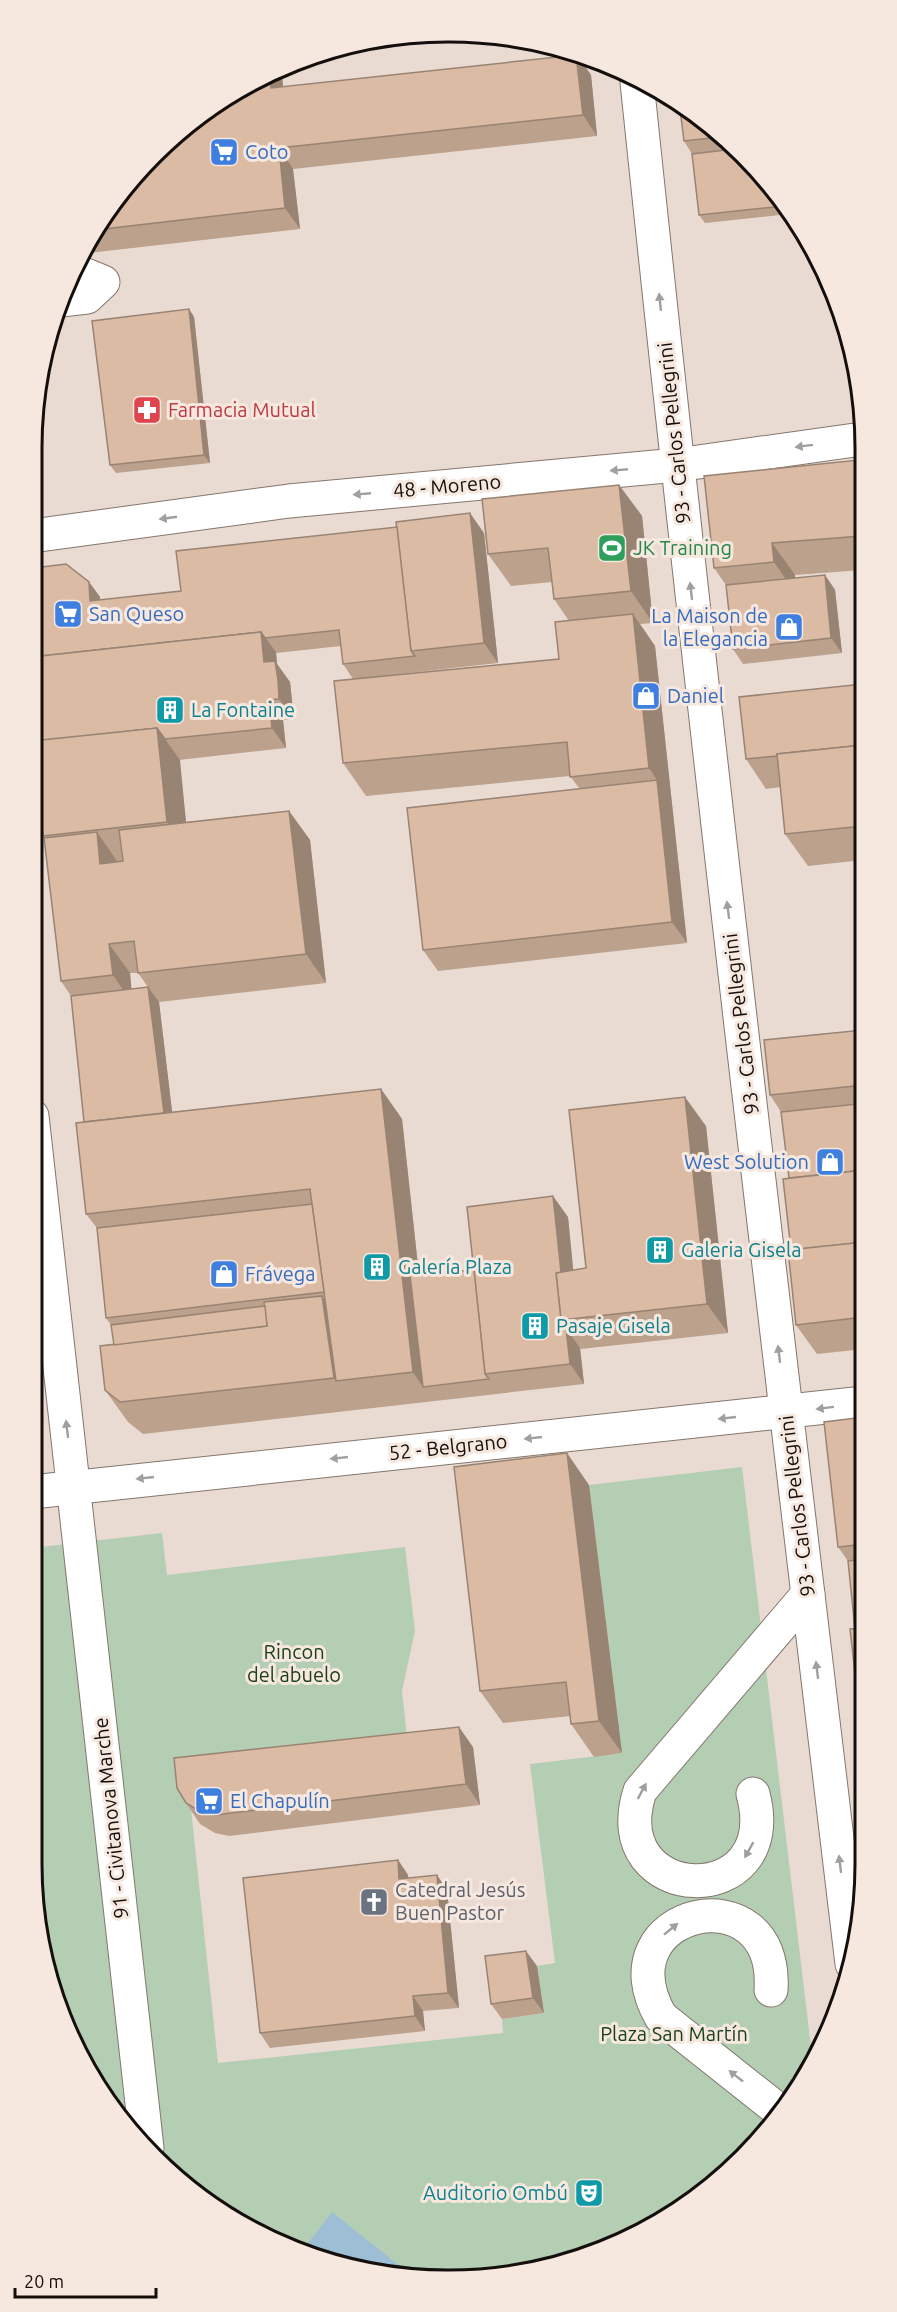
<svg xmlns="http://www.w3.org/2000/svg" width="897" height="2312" font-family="Ubuntu,sans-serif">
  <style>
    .green { fill: #b3ceb3 }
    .water { fill: #9ebed5 }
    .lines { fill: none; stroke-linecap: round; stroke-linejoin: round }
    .minor-casing { stroke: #84766e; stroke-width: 35 }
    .minor { stroke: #fff; stroke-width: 33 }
    .wall { fill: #bca18d; fill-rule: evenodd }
    .shaded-wall { fill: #998373 }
    .building { fill: #dbbba4; stroke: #998373; stroke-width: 1.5 }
    .oneway { fill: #a19f9e }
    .labels { text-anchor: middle; stroke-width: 6; stroke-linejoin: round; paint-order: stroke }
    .shop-label { font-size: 20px; fill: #366cbe; stroke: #f7e8df; text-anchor: start }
    .health-label { font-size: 20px; fill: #be3a42; stroke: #f7e8df; text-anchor: start }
    .street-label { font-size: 20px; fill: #140f0c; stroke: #f7e8df }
    .leisure-label { font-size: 20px; fill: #27864d; stroke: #f7e8df; text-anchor: start }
    .culture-label { font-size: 20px; fill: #0d838f; stroke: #f7e8df; text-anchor: start }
    .park-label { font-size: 20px; fill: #173f1a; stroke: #f7e8df }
    .worship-label { font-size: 20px; fill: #5b616d; stroke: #f7e8df; text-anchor: start }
    .rim { fill: none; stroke: #140f0c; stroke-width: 3 }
  </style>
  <rect width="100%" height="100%" fill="#eadbd2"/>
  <path class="green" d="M742 1467 813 2064 780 2117 680 2210 608 2249 530 2272 394 2277 315 2258 240 2225 135 2138 87 2072 54 1998 32 1863V1548L162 1533 167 1575 405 1547 415 1631 402 1691 409 1754 191 1809 218 2063 503 2033 502 2019 544 2013 537 1966 555 1963 530 1764 622 1753 589 1485Z"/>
  <path class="water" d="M332 2212 401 2267 393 2277 315 2258 301 2252Z"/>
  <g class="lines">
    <g class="minor-casing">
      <g id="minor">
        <path d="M637 82C702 710 777 1337 852 1964"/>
        <path d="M61 300 87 297 103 282 81 273 71 274"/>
        <path d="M32 536 289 501 677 465 862 439"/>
        <path d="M32 1116 147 2148"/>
        <path d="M32 1492 864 1403"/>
        <path d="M753 1794C785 1913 602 1907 640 1791L808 1594"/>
        <path d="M771 1990C779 1869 599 1909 661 2017L782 2113"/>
      </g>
    </g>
    <use href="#minor" class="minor"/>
  </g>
  <g class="wall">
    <path d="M577 55 591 75 597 136 293 169 300 229 80 254 118 194 240 87 281 69 283 87Z"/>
    <path d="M679 101 762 173 789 214 705 223 699 215 692 154 684 141Z"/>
    <path d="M189 309 194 317 210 463 116 473 110 465Z"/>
    <path d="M619 485 642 516 653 623 640 624 655 646 687 943 438 971 423 950 579 788 570 776 366 796 343 763 353 679 343 664 341 646 276 653 277 664 290 682 292 701 294 719 283 720 286 748 179 760 186 822 289 811 310 840 326 983 159 1002 172 1112 381 1089 402 1119 419 1274 474 1270 568 1217 573 1270 586 1268 706 1126 728 1333 581 1349 580 1348 584 1384 143 1434 128 1422 105 1390 114 1345 111 1325 106 1318 97 1228 86 1214 84 1122 71 996 61 981 44 838 43 836 39 741 32 657 89 582 100 597V600L181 591 484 533 498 663 381 676 559 659 569 621 554 599 552 582 511 586 488 554ZM130 973H138L148 987 131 989Z"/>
    <path d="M862 493V570L795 575V578L825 575 835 590 842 653 743 664 733 649 726 585 714 568Z"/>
    <path d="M863 684V860L808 866 785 834 781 787 766 789 746 759Z"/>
    <path d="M863 1030 864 1349 817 1354 796 1325 791 1250 789 1178 781 1112 770 1095Z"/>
    <path d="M864 1417 865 1763 855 1629 848 1561 838 1547Z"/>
    <path d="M589 1485 622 1753 594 1757 571 1724 570 1716 503 1723 480 1691Z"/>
    <path d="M473 1747 480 1805 229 1836 215 1833 200 1824 186 1803Z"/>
    <path d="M398 1860 408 1875V1878L447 1890 459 2008 423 2011 425 2031 270 2048 260 2033Z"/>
    <path d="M537 1966 544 2013 502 2019 491 2004Z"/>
  </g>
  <g class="shaded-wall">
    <path d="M577 55 591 75 597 136 583 115Z"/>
    <path d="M281 69 286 109 271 88 269 74Z"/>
    <path d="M279 148 293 169 300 229 285 208Z"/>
    <path d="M189 309 194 317 210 463 204 455Z"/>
    <path d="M859 460 862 465V493Z"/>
    <path d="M619 485 642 516 653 623 631 591Z"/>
    <path d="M470 513 484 533 498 663 484 643Z"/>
    <path d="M772 543 795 575 796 594 774 562Z"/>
    <path d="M825 575 835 590 842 653 831 638Z"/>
    <path d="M89 582 100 597 101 616 90 601Z"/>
    <path d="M633 614 655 646 687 943 672 922 657 780 649 768Z"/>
    <path d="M261 632 276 652 277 664 290 682 294 719 279 699 264 662Z"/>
    <path d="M269 700 283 720 286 748 272 728Z"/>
    <path d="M157 728 180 760 189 853 167 822Z"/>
    <path d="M289 811 310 840 326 983 306 954Z"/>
    <path d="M97 832 117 861 100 864Z"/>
    <path d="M109 944 130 973 133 1005 113 975Z"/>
    <path d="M148 987 159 1002 176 1144 166 1129Z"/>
    <path d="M381 1089 402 1119 431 1386 423 1387 413 1372Z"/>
    <path d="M685 1097 706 1126 728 1333 707 1304Z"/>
    <path d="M857 1104 864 1113V1167Z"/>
    <path d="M553 1196 568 1217 578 1318 565 1319Z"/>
    <path d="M322 1296 345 1328 336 1381 334 1378Z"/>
    <path d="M566 1328 580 1348 584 1384 570 1364Z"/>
    <path d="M567 1453 589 1485 622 1753 599 1721Z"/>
    <path d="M459 1727 473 1747 480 1805 466 1784Z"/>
    <path d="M398 1860 408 1875 410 1894 399 1879Z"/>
    <path d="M437 1875 447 1890 459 2008 448 1993Z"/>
    <path d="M526 1951 537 1966 544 2013 533 1998Z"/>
    <path d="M413 1996 423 2011 425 2031 415 2016Z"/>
  </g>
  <g class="building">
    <path d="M576 55 583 115 279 148 285 208 95 230 118 194 174 135 240 87 269 74 271 88Z"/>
    <path d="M679 101 680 102 720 137 684 141Z"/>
    <path d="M734 149 762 173 784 206 699 215 692 154Z"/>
    <path d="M189 309 204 455 110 465 92 321Z"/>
    <path d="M859 460 862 493V536L772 543 774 562 714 568 704 476Z"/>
    <path d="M860 462H862V479Z"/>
    <path d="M619 485 631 591 554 599 548 548 488 554 482 499Z"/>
    <path d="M470 513 484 643 411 651 396 522Z"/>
    <path d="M397 527 411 651 415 656 343 664 339 630 265 638 261 632 32 657V581L42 567 66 564 89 582 90 601 181 591 176 551Z"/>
    <path d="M825 575 831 638 733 649 726 585Z"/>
    <path d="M633 614 649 768 570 777 567 742 343 763 334 681 559 659 555 622Z"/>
    <path d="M261 632 264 662 275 661 278 680 279 699 269 700 272 728 165 739 157 728 39 741 32 678V657Z"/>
    <path d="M863 684V745L777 754V756L746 759 739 697Z"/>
    <path d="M157 728 167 822 43 836 32 741Z"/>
    <path d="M863 745V826L785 834 777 754Z"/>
    <path d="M657 780 672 922 423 950 407 808Z"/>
    <path d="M289 811 306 954 138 973 134 941 109 944 113 975 61 981 44 838 97 832 100 864 123 861 119 830Z"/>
    <path d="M148 987 164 1113 84 1122 71 996Z"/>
    <path d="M863 1030 864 1085 770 1095 764 1040Z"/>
    <path d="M381 1089 413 1372 336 1381 310 1189 86 1214 76 1123Z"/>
    <path d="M685 1097 707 1304 561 1320 556 1273 586 1268 569 1110Z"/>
    <path d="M857 1104 864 1170 789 1178 781 1112Z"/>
    <path d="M864 1170V1242L791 1250 783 1179Z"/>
    <path d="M553 1196 561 1272 556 1273 561 1320 566 1328 570 1364 485 1374 467 1207Z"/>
    <path d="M312 1204 324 1292 106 1318 97 1228Z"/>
    <path d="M864 1242V1317L796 1325 788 1250Z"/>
    <path d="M474 1270 485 1374 489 1379 423 1387 410 1275Z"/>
    <path d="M322 1296 334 1378 120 1402 105 1390 100 1346 267 1326 264 1302Z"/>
    <path d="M265 1306 267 1326 114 1345 111 1325Z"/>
    <path d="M864 1417 865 1544 838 1547 824 1422Z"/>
    <path d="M567 1453 599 1721 571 1724 566 1682 480 1691 454 1467Z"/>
    <path d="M865 1559V1628L855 1629 848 1561Z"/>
    <path d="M865 1628V1763L850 1629Z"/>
    <path d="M459 1727 466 1784 215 1815 201 1812 186 1803 177 1788 174 1758Z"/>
    <path d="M398 1860 399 1879 437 1875 448 1993 413 1996 415 2016 260 2033 243 1878Z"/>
    <path d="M526 1951 533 1998 491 2004 485 1956Z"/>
  </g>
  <defs><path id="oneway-solid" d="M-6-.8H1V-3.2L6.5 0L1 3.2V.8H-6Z" transform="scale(1.5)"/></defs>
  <g class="oneway">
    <use href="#oneway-solid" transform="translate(660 302) rotate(-96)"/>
    <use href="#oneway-solid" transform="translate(804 446) rotate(173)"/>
    <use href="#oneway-solid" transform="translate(619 470) rotate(175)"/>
    <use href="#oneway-solid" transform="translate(362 494) rotate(175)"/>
    <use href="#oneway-solid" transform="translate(168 518) rotate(172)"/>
    <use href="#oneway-solid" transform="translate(691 591) rotate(-97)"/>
    <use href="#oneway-solid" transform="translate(728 910) rotate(-97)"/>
    <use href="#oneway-solid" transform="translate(779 1354) rotate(-97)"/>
    <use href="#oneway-solid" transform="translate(825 1408) rotate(173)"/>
    <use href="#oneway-solid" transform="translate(727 1418) rotate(174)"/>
    <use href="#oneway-solid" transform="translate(67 1429) rotate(-97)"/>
    <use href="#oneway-solid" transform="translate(533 1438) rotate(174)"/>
    <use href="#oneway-solid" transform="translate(339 1458) rotate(174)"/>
    <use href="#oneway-solid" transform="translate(145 1478) rotate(174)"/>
    <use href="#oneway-solid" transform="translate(817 1670) rotate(-97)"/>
    <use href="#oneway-solid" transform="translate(642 1791) rotate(-62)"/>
    <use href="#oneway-solid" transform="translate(749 1850) rotate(119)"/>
    <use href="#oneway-solid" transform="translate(840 1864) rotate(-97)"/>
    <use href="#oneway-solid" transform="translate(671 1929) rotate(-39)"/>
    <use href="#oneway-solid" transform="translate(736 2076) rotate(-142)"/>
  </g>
  <defs>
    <g id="supermarket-square" transform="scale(1.5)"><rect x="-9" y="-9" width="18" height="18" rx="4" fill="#3f7fe0" stroke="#f7e8df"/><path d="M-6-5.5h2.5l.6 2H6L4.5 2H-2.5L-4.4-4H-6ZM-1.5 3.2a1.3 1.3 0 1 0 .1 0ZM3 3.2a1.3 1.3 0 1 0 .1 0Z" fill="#fff"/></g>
    <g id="pharmacy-square" transform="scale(1.5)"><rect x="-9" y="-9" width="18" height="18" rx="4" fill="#e0444e" stroke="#f7e8df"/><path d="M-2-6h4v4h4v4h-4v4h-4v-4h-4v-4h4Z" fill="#fff"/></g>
    <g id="stadium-square" transform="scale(1.5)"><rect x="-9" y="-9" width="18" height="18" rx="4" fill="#2e9e5b" stroke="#f7e8df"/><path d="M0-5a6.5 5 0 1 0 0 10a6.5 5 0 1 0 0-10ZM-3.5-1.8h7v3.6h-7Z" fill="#fff"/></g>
    <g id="shop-square" transform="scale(1.5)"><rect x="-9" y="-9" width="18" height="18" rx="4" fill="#3f7fe0" stroke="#f7e8df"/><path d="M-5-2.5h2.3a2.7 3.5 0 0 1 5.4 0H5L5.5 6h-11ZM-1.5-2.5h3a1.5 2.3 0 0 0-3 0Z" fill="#fff"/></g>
    <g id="building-square" transform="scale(1.5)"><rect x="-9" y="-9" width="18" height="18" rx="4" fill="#0f9aa8" stroke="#f7e8df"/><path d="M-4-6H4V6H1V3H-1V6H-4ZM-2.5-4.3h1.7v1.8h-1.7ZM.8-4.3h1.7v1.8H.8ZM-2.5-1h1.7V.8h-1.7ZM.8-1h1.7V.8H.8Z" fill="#fff"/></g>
    <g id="church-square" transform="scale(1.5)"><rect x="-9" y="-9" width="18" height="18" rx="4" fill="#6b7280" stroke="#f7e8df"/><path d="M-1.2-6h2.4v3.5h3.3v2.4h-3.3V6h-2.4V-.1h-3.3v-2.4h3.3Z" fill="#fff"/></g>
    <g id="theatre-square" transform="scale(1.5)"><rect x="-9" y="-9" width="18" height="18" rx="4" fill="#0f9aa8" stroke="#f7e8df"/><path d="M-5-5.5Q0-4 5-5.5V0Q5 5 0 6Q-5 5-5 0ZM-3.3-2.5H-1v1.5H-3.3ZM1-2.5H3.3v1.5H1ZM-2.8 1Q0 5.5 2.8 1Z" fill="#fff"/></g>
  </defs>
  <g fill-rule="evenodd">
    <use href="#supermarket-square" x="224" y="152"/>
    <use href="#pharmacy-square" x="147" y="410"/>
    <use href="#stadium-square" x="612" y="548"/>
    <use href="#supermarket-square" x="68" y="614"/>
    <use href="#shop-square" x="789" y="627"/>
    <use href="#shop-square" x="646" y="696"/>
    <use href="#building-square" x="170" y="710"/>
    <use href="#shop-square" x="830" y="1162"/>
    <use href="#building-square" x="660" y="1250"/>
    <use href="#building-square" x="377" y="1267"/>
    <use href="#shop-square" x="224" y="1274"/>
    <use href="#building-square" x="535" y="1326"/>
    <use href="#supermarket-square" x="209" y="1801"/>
    <use href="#church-square" x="374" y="1902"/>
    <use href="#theatre-square" x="589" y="2193"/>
  </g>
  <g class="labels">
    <g class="shop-label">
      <text x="245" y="159">Coto</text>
      <text x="89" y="621">San Queso</text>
      <text x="768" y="623" text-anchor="end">La Maison de<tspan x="768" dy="23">la Elegancia</tspan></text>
      <text x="667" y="703">Daniel</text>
      <text x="809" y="1169" text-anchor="end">West Solution</text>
      <text x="245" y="1281">Frávega</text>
      <text x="230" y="1808">El Chapulín</text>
    </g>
    <g class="health-label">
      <text x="168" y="417">Farmacia Mutual</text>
    </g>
    <g class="street-label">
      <text transform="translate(674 433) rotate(-96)" y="7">93 - Carlos Pellegrini</text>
      <text transform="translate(447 486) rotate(-5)" y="7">48 - Moreno</text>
      <text transform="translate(741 1024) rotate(-97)" y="7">93 - Carlos Pellegrini</text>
      <text transform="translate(448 1447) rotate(-6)" y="7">52 - Belgrano</text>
      <text transform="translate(797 1506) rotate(-97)" y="7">93 - Carlos Pellegrini</text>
      <text transform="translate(111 1818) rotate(-96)" y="7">91 - Civitanova Marche</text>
    </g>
    <g class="leisure-label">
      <text x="633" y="555">JK Training</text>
    </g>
    <g class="culture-label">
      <text x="191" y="717">La Fontaine</text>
      <text x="681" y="1257">Galeria Gisela</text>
      <text x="398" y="1274">Galería Plaza</text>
      <text x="556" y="1333">Pasaje Gisela</text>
      <text x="568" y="2200" text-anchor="end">Auditorio Ombú</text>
    </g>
    <g class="park-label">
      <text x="294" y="1659">Rincon<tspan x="294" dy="23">del abuelo</tspan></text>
      <text x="674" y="2041">Plaza San Martín</text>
    </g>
    <g class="worship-label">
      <text x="395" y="1897">Catedral Jesús<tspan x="395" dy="23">Buen Pastor</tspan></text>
    </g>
  </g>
  <path d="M0 0H897V2312H0ZM448 42H449A406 406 0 0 1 855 448V1864A406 406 0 0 1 449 2270H448A406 406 0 0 1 42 1864V448A406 406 0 0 1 448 42Z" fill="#f7e8df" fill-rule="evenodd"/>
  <path class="rim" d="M448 42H449A406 406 0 0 1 855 448V1864A406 406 0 0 1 449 2270H448A406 406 0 0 1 42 1864V448A406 406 0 0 1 448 42Z"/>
  <path d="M15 2288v9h141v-9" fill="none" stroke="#140f0c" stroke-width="3"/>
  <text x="24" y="2288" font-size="18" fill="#140f0c" stroke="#f7e8df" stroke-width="4.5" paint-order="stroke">20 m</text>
</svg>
